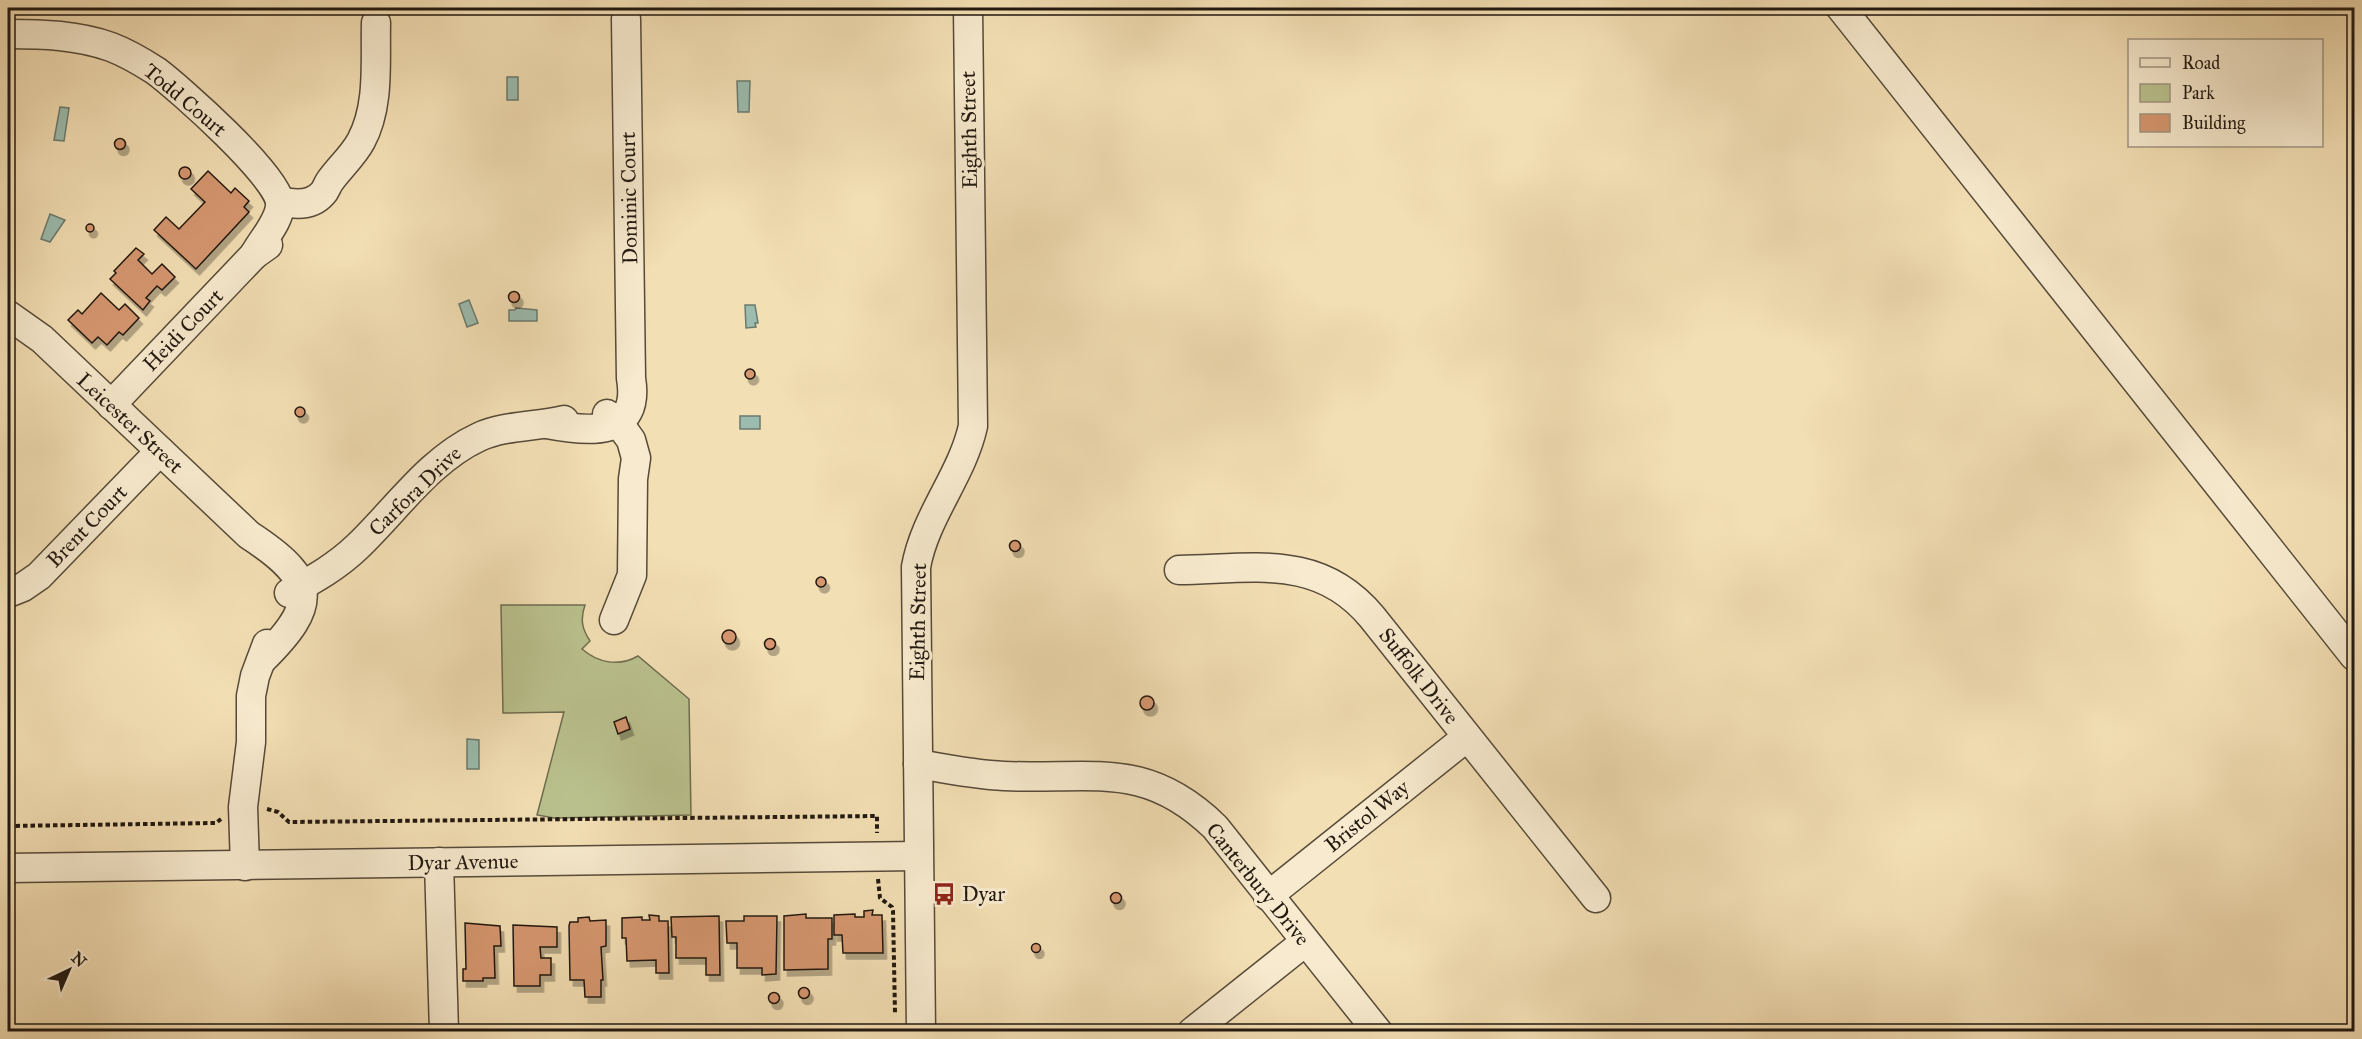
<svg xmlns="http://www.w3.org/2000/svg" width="2362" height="1039" font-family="'IM FELL Great Primer',serif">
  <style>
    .green { fill: #bac28e; stroke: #6e6d4f; stroke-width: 1.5 }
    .water { fill: #9bbcaf; stroke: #6a7a6f; stroke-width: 1.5 }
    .building { fill: #d6976f; stroke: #211810; stroke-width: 1.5; filter: url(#shadow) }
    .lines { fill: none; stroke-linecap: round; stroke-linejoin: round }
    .minor-casing { stroke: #564a39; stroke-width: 31 }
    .path { stroke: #211810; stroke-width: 4; stroke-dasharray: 4.5 3; stroke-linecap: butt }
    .minor { stroke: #f7eace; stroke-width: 28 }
    .labels { text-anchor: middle; stroke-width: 6; stroke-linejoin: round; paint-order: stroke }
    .street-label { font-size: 21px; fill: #211810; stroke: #f7eace }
    .poi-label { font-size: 21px; fill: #211810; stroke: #f7eace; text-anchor: start }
  </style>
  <defs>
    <filter id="shadow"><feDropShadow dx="3.5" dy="6" stdDeviation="0" flood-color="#0004"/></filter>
  </defs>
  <rect width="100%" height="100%" fill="#f3dfb4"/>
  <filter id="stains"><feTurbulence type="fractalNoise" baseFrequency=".00333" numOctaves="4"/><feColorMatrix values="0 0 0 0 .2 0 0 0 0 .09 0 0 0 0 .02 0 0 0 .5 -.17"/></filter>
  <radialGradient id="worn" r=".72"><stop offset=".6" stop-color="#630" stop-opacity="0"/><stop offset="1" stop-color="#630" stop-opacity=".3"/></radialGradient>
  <path class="green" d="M501 605H585C580 619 582 629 590 641L582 649C598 663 619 667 638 656L689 699 691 815 554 818 537 815 564 712 503 713Z"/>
  <g class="water">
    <rect x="507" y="77" width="11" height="23"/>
    <path d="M737 81H750L749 112H738Z"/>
    <path d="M60 107 69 108 64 141 54 140Z"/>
    <path d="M50 214 65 220 50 242 41 239Z"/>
    <path d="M469 300 478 323 467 327 459 304Z"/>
    <path d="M745 305H755L758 323H755L756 327 746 328Z"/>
    <path d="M516 308 537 310V321H509V310H515Z"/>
    <rect x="740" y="416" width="20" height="13"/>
    <path d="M467 739 479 740V769H467Z"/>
  </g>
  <g class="building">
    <circle cx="120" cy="144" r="5.5"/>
    <circle cx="185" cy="173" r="6"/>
    <path d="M208 171 231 193 235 188 249 201 244 207 249 212 196 269 154 230 166 217 179 229 205 202 191 189Z"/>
    <circle cx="90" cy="228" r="4"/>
    <path d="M136 248 144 254 138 260 152 274 162 264 175 277 162 290 157 286 146 298 150 301 143 310 110 279 116 273 114 271Z"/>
    <circle cx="514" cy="297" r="5.5"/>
    <path d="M101 293 119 310 125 304 139 318 123 335 119 332 107 345 98 337 92 343 68 320 78 310 82 314Z"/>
    <circle cx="750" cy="374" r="5"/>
    <circle cx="300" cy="412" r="5"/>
    <circle cx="1015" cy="546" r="5.5"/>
    <circle cx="821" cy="582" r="5"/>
    <circle cx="729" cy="637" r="7"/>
    <circle cx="770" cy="644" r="5.5"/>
    <circle cx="1147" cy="703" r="7"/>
    <path d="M626 717 630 729 618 734 614 722Z"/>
    <circle cx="1116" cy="898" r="5.5"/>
    <path d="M873 910 872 915H882L883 953H843L842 935H834V915L855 914V917H864V911Z"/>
    <path d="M806 914V918H832V939H828V969L784 970V916Z"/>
    <path d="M649 915 659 916V921H668L669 973H656V960L627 961 626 938H622V918L642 917V920H650Z"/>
    <path d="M719 916 720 975H706V958H676V937H672L671 917Z"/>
    <path d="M744 916H777L776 974 762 975V968H737V943H727L726 921H744Z"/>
    <path d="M589 917 590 921 606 920V946L601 947 603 980H601V997H585L584 980H570L569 926 570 922H578V918Z"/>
    <path d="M465 923 500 926 501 946H494L495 978H483V981H463V969H466Z"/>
    <path d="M513 925 557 927V947H540L541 958H551V975H540V986H514Z"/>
    <circle cx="1036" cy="948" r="4.5"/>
    <circle cx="804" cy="993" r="5.5"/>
    <circle cx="774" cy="998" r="5.5"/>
  </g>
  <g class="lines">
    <g class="minor-casing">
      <g id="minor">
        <path d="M1841 8 2354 656"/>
        <path d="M8 34C42 34 78 35 111 47 127 53 142 62 156 71 180 89 278 176 280 203 281 220 262 240 254 255"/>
        <path d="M280 201C295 205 312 206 323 193 326 190 327 185 330 181 340 167 353 156 361 141 380 106 375 62 376 23"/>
        <path d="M8 315 42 339 249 535C318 580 319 604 261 661"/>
        <path d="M111 405 254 255 268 245"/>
        <path d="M607 414 618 422 631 440 636 458 633 479 632 575 614 620"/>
        <path d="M547 424C588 432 641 438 631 378L626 19"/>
        <path d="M1179 570C1253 569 1319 553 1372 617L1596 898"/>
        <path d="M8 593 23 587 39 576 160 451"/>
        <path d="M289 593C314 579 336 567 357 547 396 510 429 460 479 437 505 425 537 427 564 420"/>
        <path d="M918 764C946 769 976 775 1004 776 1092 780 1145 759 1215 827L1378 1032"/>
        <path d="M439 862 444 1032"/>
        <path d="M245 866 243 807 251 742V696L255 676 267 644"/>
        <path d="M8 868 918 856"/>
        <path d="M1268 896 1467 737"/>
        <path d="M921 1032 916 567C925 516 962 476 973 426L968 8"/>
        <path d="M1192 1032 1305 942"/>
      </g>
    </g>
    <g class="path">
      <path d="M267 809 278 812 289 822 877 816V833"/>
      <path d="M8 826 216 823 221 819"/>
      <path d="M878 879 880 898 892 907 893 911 895 1013"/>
    </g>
    <use href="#minor" class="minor"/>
  </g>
  <defs>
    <g id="bus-bare" transform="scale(1.8)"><path d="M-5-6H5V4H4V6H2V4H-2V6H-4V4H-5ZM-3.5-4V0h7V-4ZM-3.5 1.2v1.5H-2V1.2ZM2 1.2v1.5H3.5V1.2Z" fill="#8f2418" stroke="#f7eace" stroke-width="2.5" paint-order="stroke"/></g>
  </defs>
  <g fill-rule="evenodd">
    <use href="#bus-bare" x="944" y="894"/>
  </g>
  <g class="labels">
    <g class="street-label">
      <text transform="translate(185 100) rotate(40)" y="7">Todd Court</text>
      <text transform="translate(969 130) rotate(-91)" y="7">Eighth Street</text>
      <text transform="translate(629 198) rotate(-91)" y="7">Dominic Court</text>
      <text transform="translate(183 330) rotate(-46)" y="7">Heidi Court</text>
      <text transform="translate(130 423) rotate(43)" y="7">Leicester Street</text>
      <text transform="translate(415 491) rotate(-44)" y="7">Carfora Drive</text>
      <text transform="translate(87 526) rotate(-46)" y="7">Brent Court</text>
      <text transform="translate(918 622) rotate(-89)" y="7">Eighth Street</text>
      <text transform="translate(1419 676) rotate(52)" y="7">Suffolk Drive</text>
      <text transform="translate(1367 816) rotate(-39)" y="7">Bristol Way</text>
      <text transform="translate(463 862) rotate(-1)" y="7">Dyar Avenue</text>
      <text transform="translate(1258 884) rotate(51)" y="7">Canterbury Drive</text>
    </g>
    <g class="poi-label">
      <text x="962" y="901">Dyar</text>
    </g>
  </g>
  <rect width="2362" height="1039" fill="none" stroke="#f3dfb4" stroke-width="30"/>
  <rect x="9" y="9" width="2344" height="1021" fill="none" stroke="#211810" stroke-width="3"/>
  <rect x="15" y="15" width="2332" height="1009" fill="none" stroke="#211810" stroke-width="1.5"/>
  <rect x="2128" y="39" width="195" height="108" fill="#f7eace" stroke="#a19682" stroke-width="1.5"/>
  <rect x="2140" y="58" width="30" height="9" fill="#f7eace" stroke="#a19682" stroke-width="1.5"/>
  <text x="2182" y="69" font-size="18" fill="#211810">Road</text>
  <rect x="2140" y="84" width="30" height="18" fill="#bac28e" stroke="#a19682" stroke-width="1.5"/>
  <text x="2182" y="99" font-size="18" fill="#211810">Park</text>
  <rect x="2140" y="114" width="30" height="18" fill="#d6976f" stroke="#a19682" stroke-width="1.5"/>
  <text x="2182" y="129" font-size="18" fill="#211810">Building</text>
  <g transform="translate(69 970) rotate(44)" stroke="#f7eace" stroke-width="4.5" paint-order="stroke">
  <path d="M0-4.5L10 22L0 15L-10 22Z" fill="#211810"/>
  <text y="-9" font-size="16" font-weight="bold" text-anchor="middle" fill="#211810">N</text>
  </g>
  <rect width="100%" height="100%" filter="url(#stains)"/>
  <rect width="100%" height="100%" fill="url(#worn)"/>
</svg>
